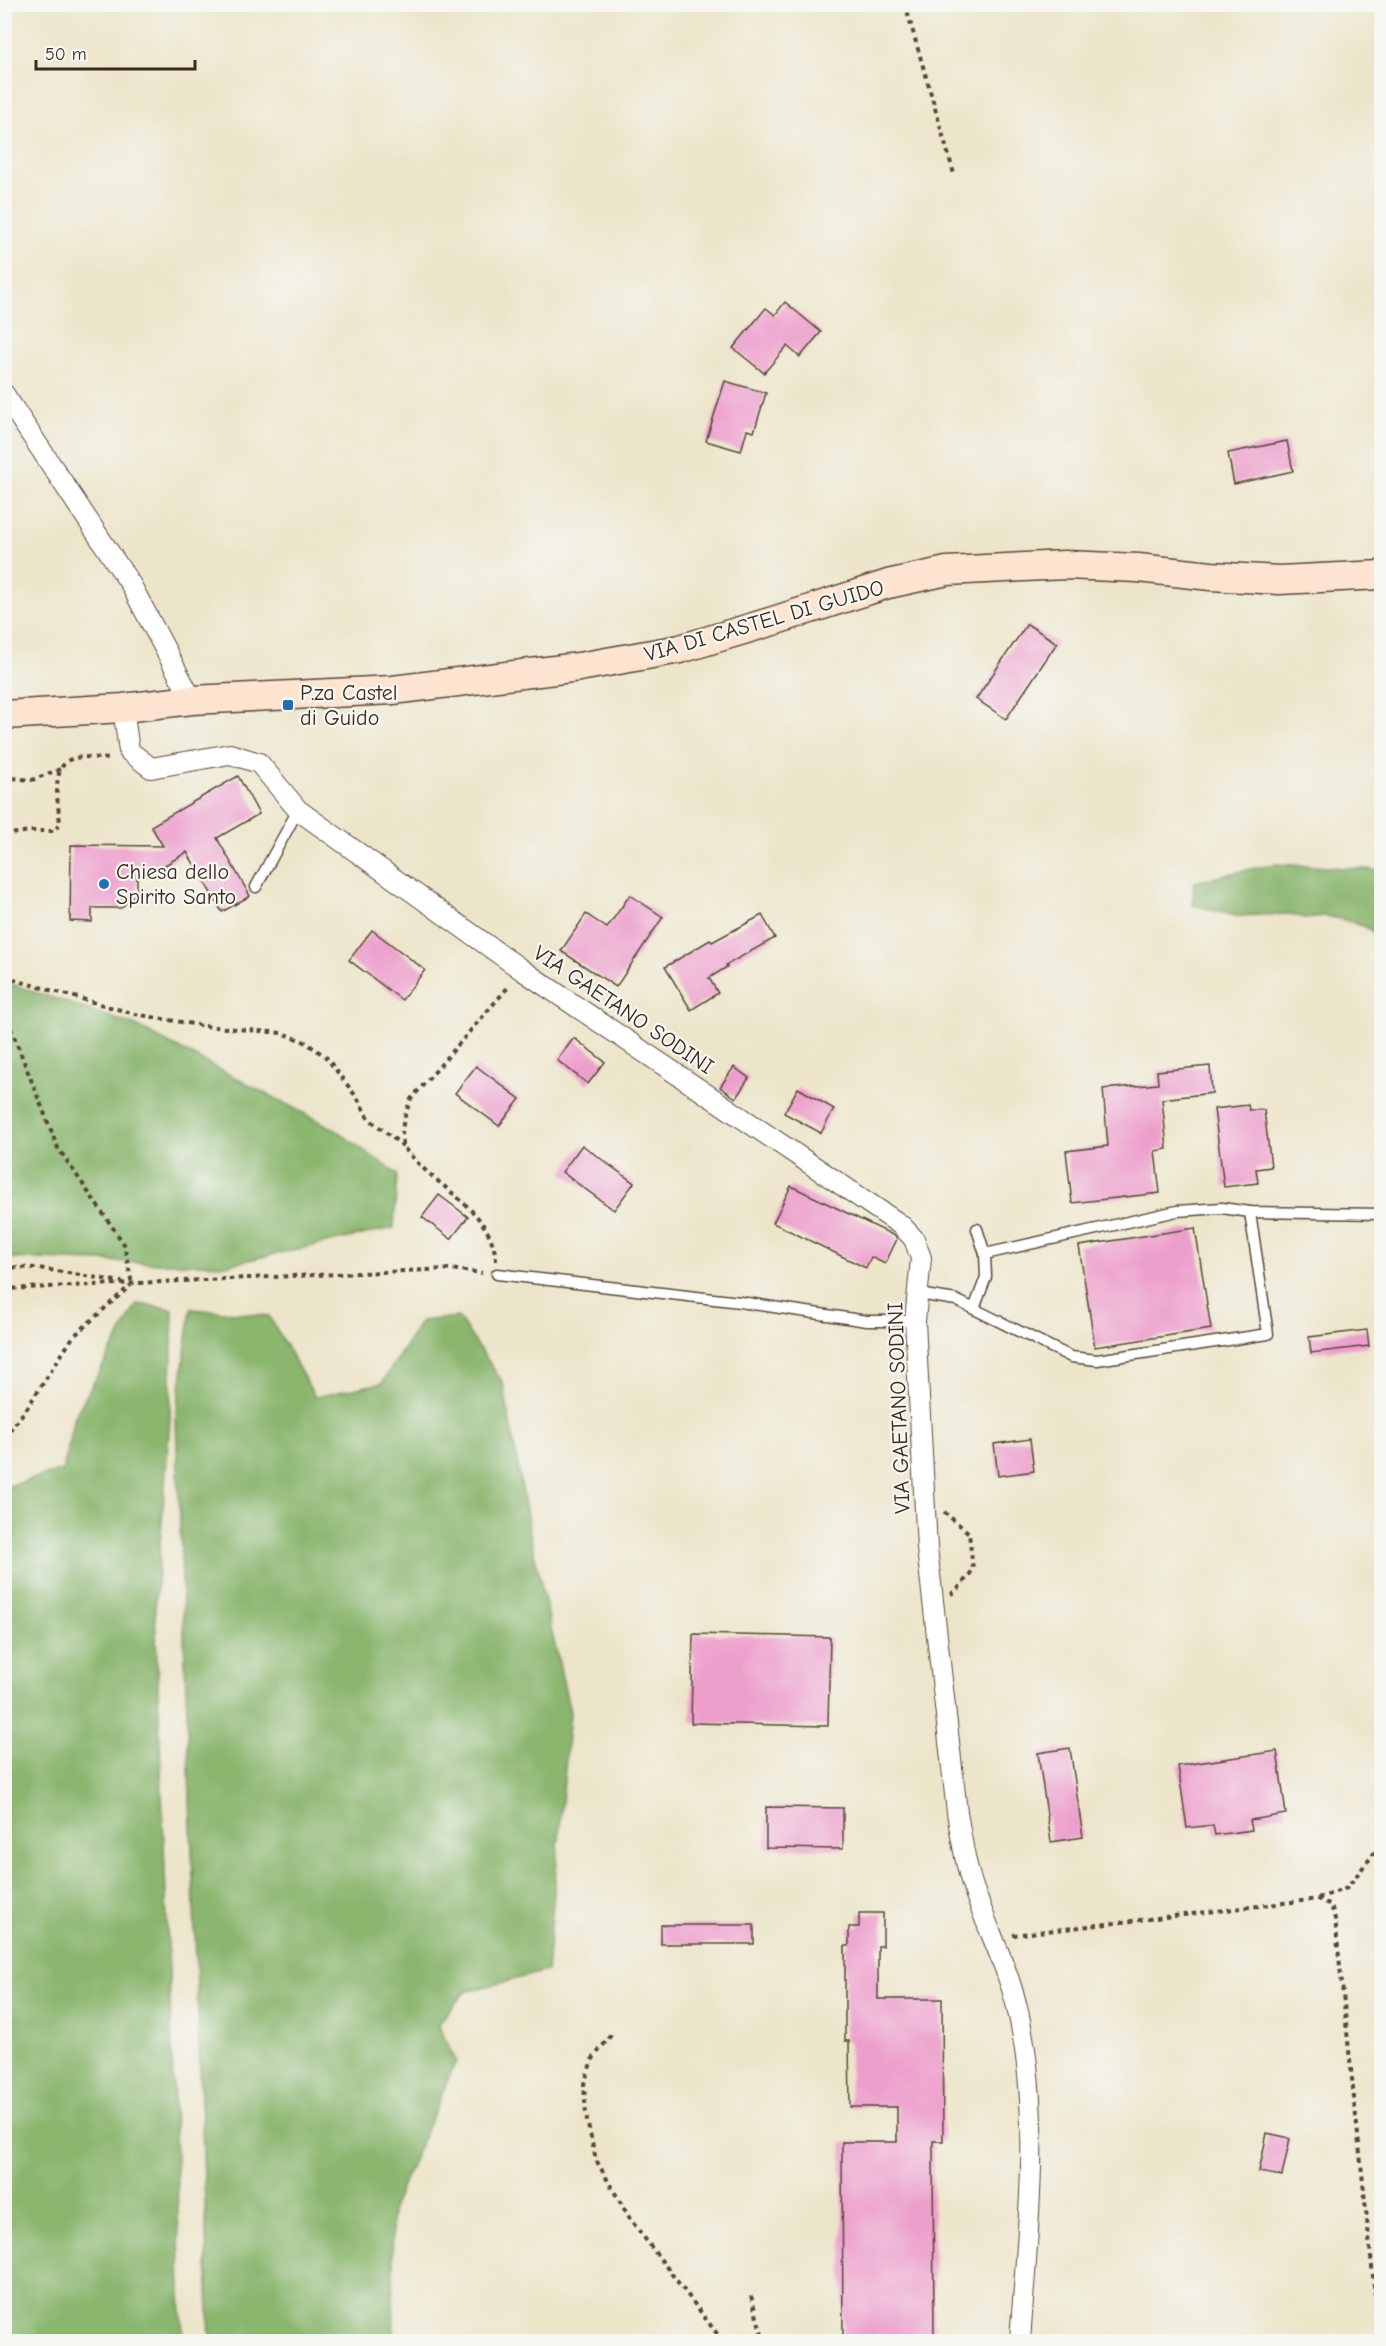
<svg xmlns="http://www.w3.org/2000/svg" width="1386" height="2346" font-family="'Comic Neue',sans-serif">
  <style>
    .forest { fill: #8ab66e; stroke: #627046; stroke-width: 1.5 }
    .building { fill: #ed9fcc }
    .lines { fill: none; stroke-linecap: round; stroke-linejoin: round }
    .lane-casing { stroke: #564638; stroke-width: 13 }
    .street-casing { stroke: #564638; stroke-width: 22 }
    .secondary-casing { stroke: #564638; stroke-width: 31 }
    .path { stroke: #564638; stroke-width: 4; stroke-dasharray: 4.5 4.5; stroke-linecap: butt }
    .lane { stroke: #fff; stroke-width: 10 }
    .street { stroke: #fff; stroke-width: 20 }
    .secondary { stroke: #fde4d1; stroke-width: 28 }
    .poi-dot { fill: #1f6fb2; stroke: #f6f6f2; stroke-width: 2 }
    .labels { text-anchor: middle; stroke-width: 4.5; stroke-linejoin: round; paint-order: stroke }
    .street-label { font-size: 22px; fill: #3b2a1e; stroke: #f6f6f2 }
    .poi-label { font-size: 22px; fill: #3b2a1e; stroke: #f6f6f2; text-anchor: start }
  </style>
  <rect width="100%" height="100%" fill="#f6f6f2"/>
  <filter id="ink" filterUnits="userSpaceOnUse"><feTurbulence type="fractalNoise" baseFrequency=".0167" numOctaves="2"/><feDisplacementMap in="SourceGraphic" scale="12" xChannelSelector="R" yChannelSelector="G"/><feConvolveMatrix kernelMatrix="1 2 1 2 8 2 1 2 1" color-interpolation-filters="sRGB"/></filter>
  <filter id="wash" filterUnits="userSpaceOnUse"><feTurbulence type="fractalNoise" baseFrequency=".008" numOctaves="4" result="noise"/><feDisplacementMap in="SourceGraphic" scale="24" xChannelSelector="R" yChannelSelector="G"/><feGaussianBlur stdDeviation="1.35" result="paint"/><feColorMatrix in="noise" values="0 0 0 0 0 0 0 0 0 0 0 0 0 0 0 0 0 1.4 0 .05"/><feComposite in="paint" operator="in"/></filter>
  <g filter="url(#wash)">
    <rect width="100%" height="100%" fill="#ede5ca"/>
    <g class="forest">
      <path d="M1273 864 1381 870V941L1366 927 1342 919 1324 916 1305 918 1290 914 1235 916 1193 905 1194 882Z"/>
      <path d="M5 982 134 1025 334 1129 397 1174 394 1228 226 1265 5 1258Z"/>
      <path d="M137 1304 173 1309 170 1419 155 1610 183 2341H5V1487L63 1470 75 1416Z"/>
      <path d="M191 1309 269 1316 315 1397 382 1383 421 1321 458 1317 503 1383 531 1539 570 1712 547 1971 465 1992 438 2024 456 2061 392 2209 394 2341H210L176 1417Z"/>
    </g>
    <g id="blocks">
      <g class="building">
        <path d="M785 302 821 332 800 357 787 346 764 373 733 348 766 308 775 315Z"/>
        <path d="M725 381 766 393 754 432 747 430 741 451 706 441Z"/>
        <path d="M1287 441 1293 471 1234 484 1228 453Z"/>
        <path d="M1027 624 1057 643 1006 719 976 699Z"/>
        <path d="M238 776 259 814 217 838 250 896 222 912 187 852 155 871V875H137V892L121 908H92V922L70 921 71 845 163 846 151 826Z"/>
        <path d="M630 895 663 917 616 987 561 951 586 914 607 928Z"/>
        <path d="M762 915 775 938 726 965 727 967 709 978 718 993 691 1010 665 967 710 940 712 942Z"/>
        <path d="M372 930 425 970 402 1000 349 960Z"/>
        <path d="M574 1038 605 1062 588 1084 557 1060Z"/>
        <path d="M476 1066 520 1099 499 1126 455 1093Z"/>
        <path d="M1210 1066 1212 1093 1162 1099 1167 1149 1155 1151 1160 1193 1072 1203 1066 1151 1108 1146 1103 1089 1158 1084 1157 1071Z"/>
        <path d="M734 1067 749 1078 736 1098 720 1087Z"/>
        <path d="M798 1088 834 1109 821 1133 784 1113Z"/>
        <path d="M1248 1105 1249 1110H1264L1271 1167 1256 1169 1258 1183 1224 1187 1214 1109Z"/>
        <path d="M582 1145 634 1183 614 1210 562 1172Z"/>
        <path d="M791 1186 895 1236 897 1239 885 1264 871 1257 866 1268 773 1223Z"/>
        <path d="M439 1195 468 1217 451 1239 422 1217Z"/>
        <path d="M1195 1228 1211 1329 1095 1347 1079 1246Z"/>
        <path d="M1367 1330 1369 1346 1311 1353 1309 1337Z"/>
        <path d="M1030 1439 1034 1471 998 1476 994 1444Z"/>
        <path d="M693 1634 830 1637 828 1726 691 1723Z"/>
        <path d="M1070 1748 1083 1837 1051 1842 1038 1753Z"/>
        <path d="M1277 1751 1286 1814 1250 1820 1252 1830 1215 1835 1213 1825 1187 1828 1178 1766Z"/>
        <path d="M766 1807 843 1808V1849L766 1848Z"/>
        <path d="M859 1913H883V1946H878V1999H942L943 2141H933L934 2342H843L842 2142H897V2107H850L849 2041H845V1946H849V1927H859Z"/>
        <rect x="661" y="1925" width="93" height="19"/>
        <path d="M1267 2133 1290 2138 1282 2176 1259 2172Z"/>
      </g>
    </g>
  </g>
  <g filter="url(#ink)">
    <use href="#blocks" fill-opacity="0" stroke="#564638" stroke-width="1.5"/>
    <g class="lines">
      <g class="lane-casing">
        <g id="lane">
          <path d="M256 887 298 810"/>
          <path d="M985 1254 1177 1211 1222 1208 1250 1212 1382 1214"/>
          <path d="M497 1274 740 1302 867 1321H915"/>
          <path d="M918 1294 956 1300 1071 1357 1097 1360 1268 1334 1250 1212"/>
          <path d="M974 1309 986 1277 985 1254 977 1229"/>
        </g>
      </g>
      <g class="street-casing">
        <g id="street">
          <path d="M4 394 131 585 192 700"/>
          <path d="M123 708 129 751 151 768 230 754 259 763 298 810 522 970 901 1225 914 1239 921 1258 915 1321 927 1548 957 1812C961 1837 965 1863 973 1887 988 1930 1010 1972 1019 2016 1042 2123 1027 2233 1020 2342"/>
        </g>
      </g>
      <g class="secondary-casing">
        <path id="secondary" d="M4 715 123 708 192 700 393 690 579 667 680 649 773 621 888 584 947 571 1065 565 1138 568 1211 576 1279 580 1382 575"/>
      </g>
      <g class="path">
        <path d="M905 4 954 174"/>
        <path d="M4 777 32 780 60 769"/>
        <path d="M4 835 29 831H54L60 824C59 806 50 771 69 760 80 754 100 759 112 759"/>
        <path d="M4 977 135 1014 204 1026 282 1033 305 1042 326 1057 358 1099 368 1118 403 1146"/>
        <path d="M4 1011 58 1148 124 1244 132 1284H130"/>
        <path d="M496 1261C493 1213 443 1191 414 1159 410 1154 404 1150 403 1144 400 1127 405 1115 411 1099L510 985"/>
        <path d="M4 1267 38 1268 122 1282"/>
        <path d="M4 1289 449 1269 482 1273"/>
        <path d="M4 1438 27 1408 73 1337 131 1285"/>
        <path d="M944 1512 969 1533 973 1570 956 1591 951 1594"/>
        <path d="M1318 1898 1347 1888 1382 1843"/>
        <path d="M1013 1935 1318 1899 1331 1905 1335 1919 1380 2342"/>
        <path d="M611 2035 592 2060 584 2084 586 2116 596 2160 630 2219 718 2335 728 2342"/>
        <path d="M751 2296 764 2342"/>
      </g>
      <use href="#lane" class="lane"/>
      <use href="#street" class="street"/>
      <use href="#secondary" class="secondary"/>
    </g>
  </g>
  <g class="poi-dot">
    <rect x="282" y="699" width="12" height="12" rx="3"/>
    <circle cx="104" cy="884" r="6"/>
  </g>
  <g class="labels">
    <g class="street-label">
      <text transform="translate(764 620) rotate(-16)" y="8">VIA DI CASTEL DI GUIDO</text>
      <text transform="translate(624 1009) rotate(34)" y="8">VIA GAETANO SODINI</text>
      <text transform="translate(898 1408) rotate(-92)" y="8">VIA GAETANO SODINI</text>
    </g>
    <g class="poi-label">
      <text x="300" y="700">P.za Castel<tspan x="300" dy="25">di Guido</tspan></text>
      <text x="116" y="879">Chiesa dello<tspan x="116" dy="25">Spirito Santo</tspan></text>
    </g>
  </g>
  <rect width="1386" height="2346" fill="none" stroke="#f6f6f2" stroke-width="24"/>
  <path d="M36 60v9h159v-9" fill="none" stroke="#3b2a1e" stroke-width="3"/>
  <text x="45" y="60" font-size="18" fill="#3b2a1e" stroke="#f6f6f2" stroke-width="4.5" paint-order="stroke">50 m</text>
</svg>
